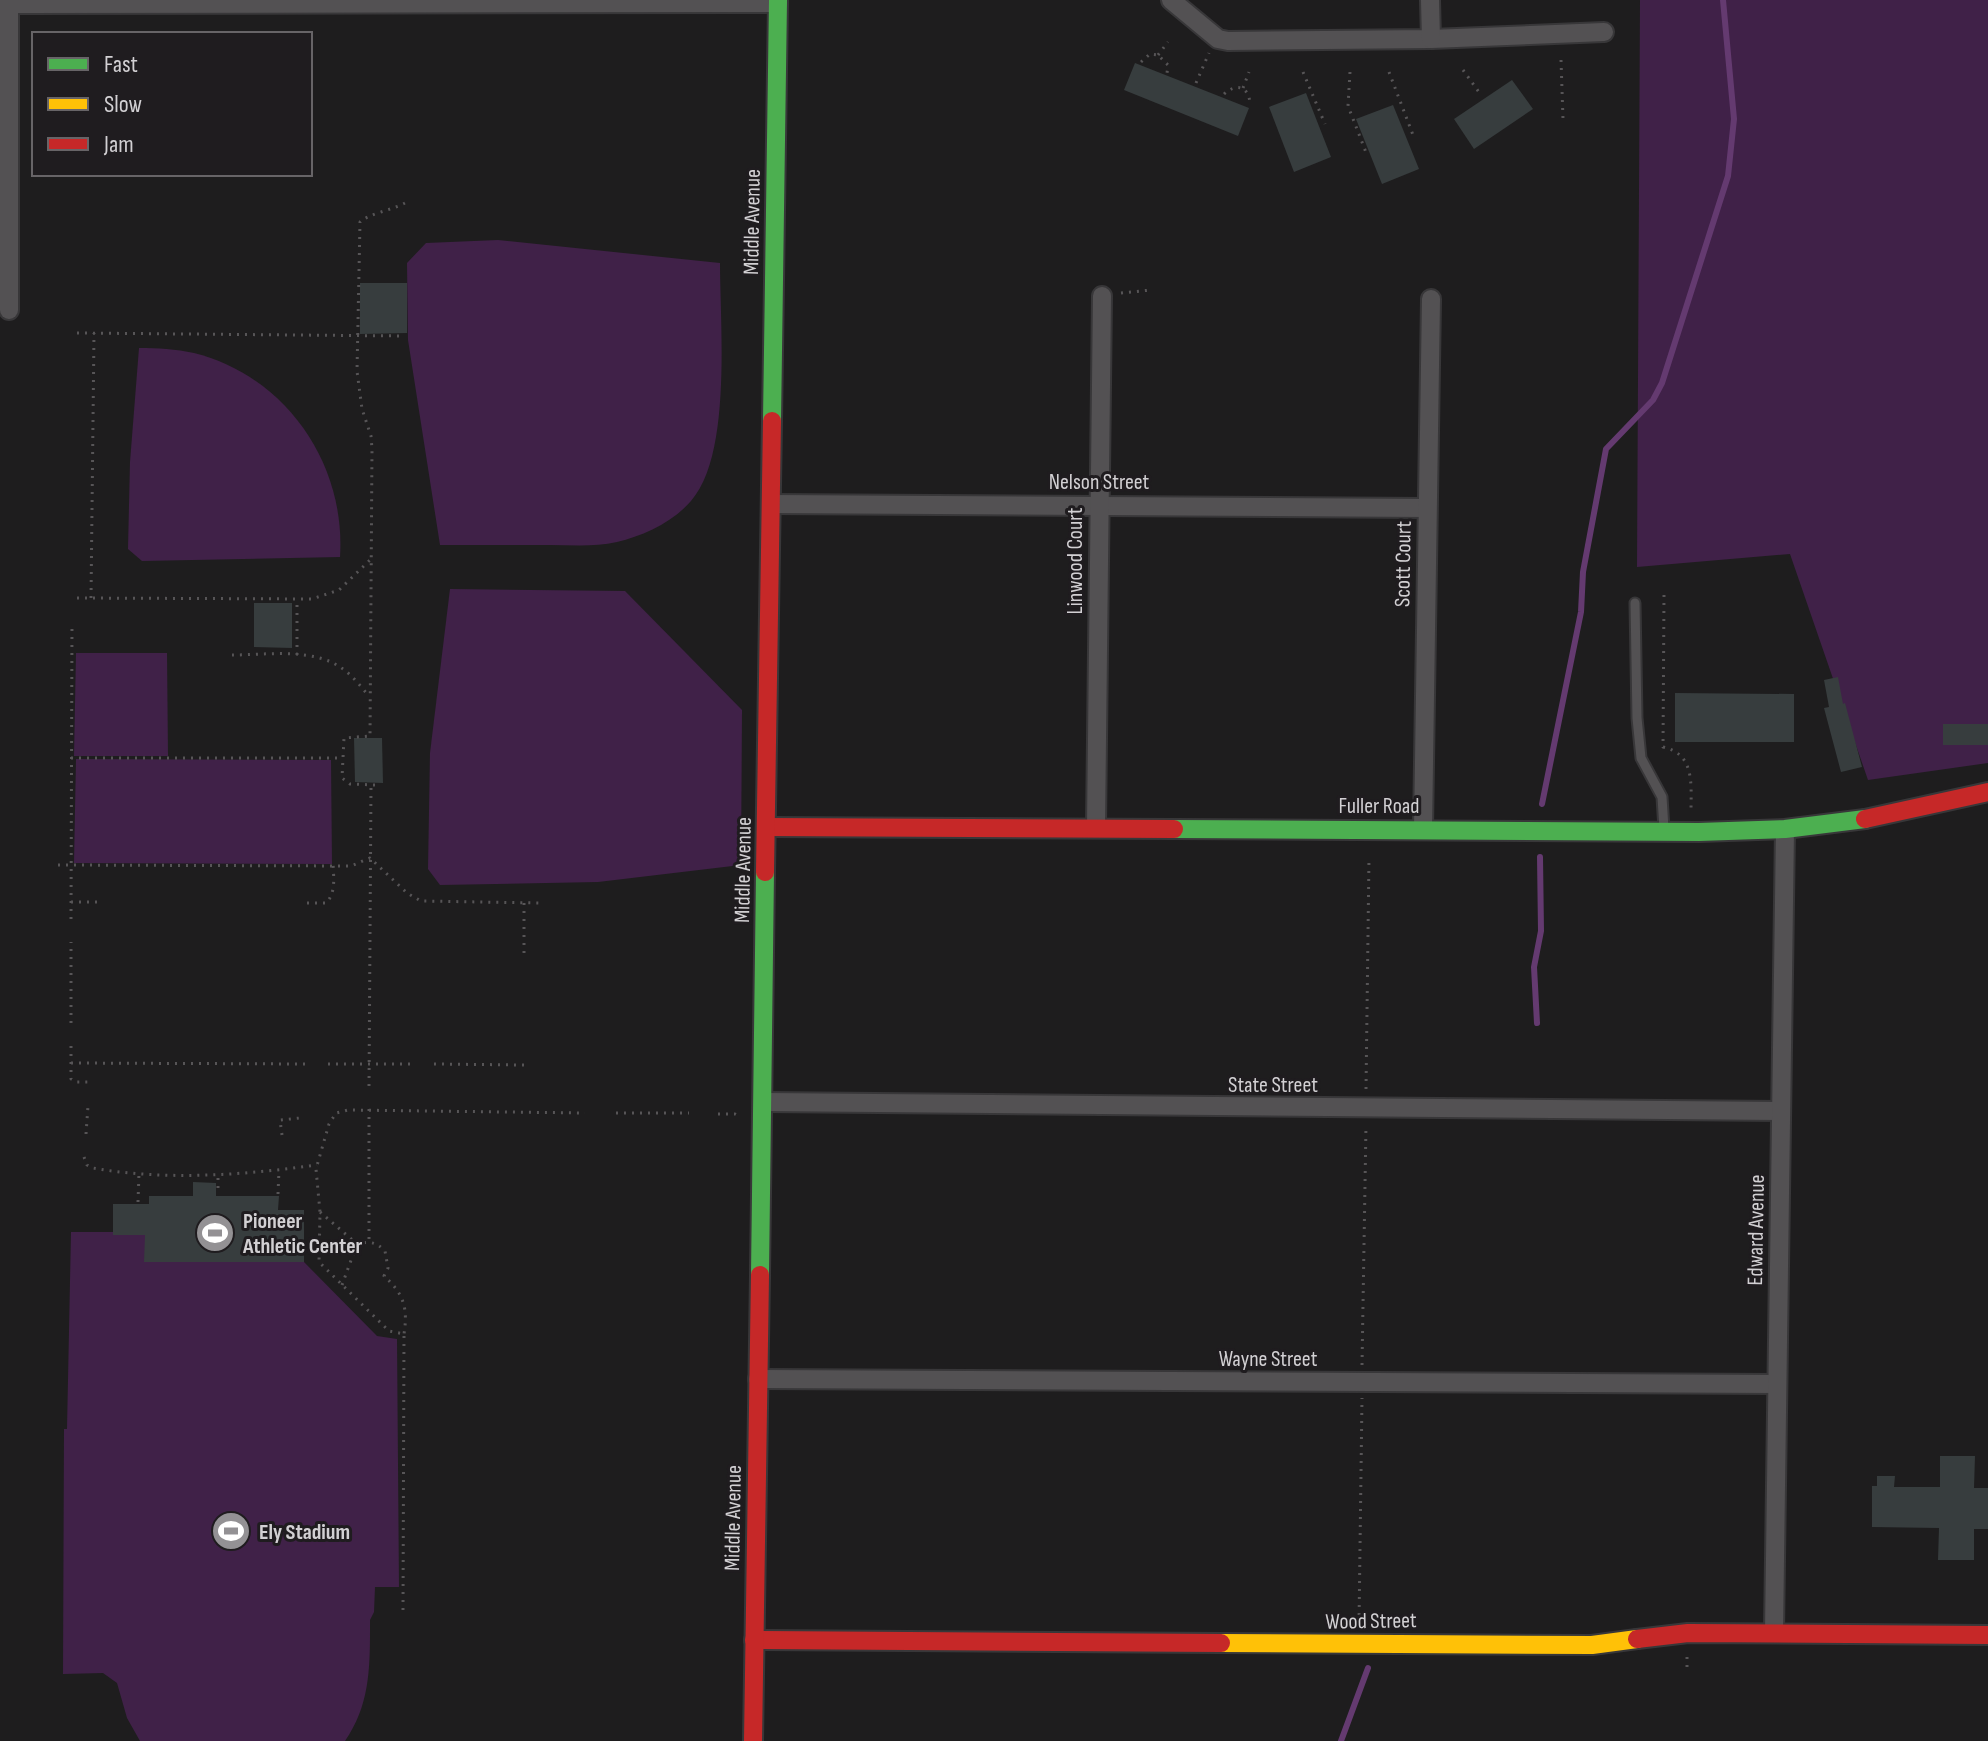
<svg xmlns="http://www.w3.org/2000/svg" width="1988" height="1741" font-family="'Sofia Sans Condensed',sans-serif">
  <style>
    .green { fill: #402148 }
    .lines { fill: none; stroke-linecap: round; stroke-linejoin: round }
    .stream { stroke: #643a70; stroke-width: 6 }
    .building { fill: #373d3e }
    .lane-casing { stroke: #383739; stroke-width: 13 }
    .street-casing { stroke: #383739; stroke-width: 22 }
    .fast-casing { stroke: #383739; stroke-width: 22 }
    .slow-casing { stroke: #383739; stroke-width: 22 }
    .jam-casing { stroke: #383739; stroke-width: 22 }
    .path { stroke: #575557; stroke-width: 3; stroke-dasharray: 2 6; stroke-linecap: butt }
    .lane { stroke: #535153; stroke-width: 9 }
    .street { stroke: #535153; stroke-width: 18 }
    .fast { stroke: #4caf50; stroke-width: 18 }
    .slow { stroke: #ffc107; stroke-width: 18 }
    .jam { stroke: #c62828; stroke-width: 18 }
    .labels { text-anchor: middle; stroke-width: 6; stroke-linejoin: round; paint-order: stroke }
    .street-label { font-size: 22px; fill: #d2d0d3; stroke: #1f1c1f }
    .poi-label { font-size: 22px; font-weight: bold; fill: #d2d0d3; stroke: #1f1c1f; text-anchor: start }
  </style>
  <rect width="100%" height="100%" fill="#1e1d1e"/>
  <g class="green">
    <path d="M1640 0H1988V763L1868 780 1790 554 1637 567Z"/>
    <path d="M498 240 720 263C720 325 732 455 691 501 673 522 643 536 617 542 595 547 572 545 550 545 513 545 477 545 440 545L408 340 407 263 426 243Z"/>
    <path d="M139 348C157 348 176 349 194 353 286 376 346 464 340 557L142 561 128 549 130 462Z"/>
    <path d="M450 589 625 591 742 710 741 865 598 882 440 885 428 869 430 753Z"/>
    <path d="M76 653H167L168 756H74Z"/>
    <path d="M76 759 331 760 332 864 74 863Z"/>
    <path d="M146 1222 145 1262H304L377 1336 397 1339 399 1587H375L374 1612 370 1620C370 1664 371 1704 345 1741H140L127 1718 117 1683 103 1673 63 1674 64 1429H67L71 1232H113V1235Z"/>
  </g>
  <g class="lines">
    <g class="stream">
      <path d="M1542 804 1581 612 1583 572 1606 449 1653 400 1662 383 1728 176 1734 119 1723 0"/>
      <path d="M1537 1023 1534 967 1541 931 1540 857"/>
      <path d="M1341 1741 1368 1668"/>
    </g>
  </g>
  <g class="building">
    <path d="M1135 63 1249 108 1238 136 1124 90Z"/>
    <path d="M1512 80 1533 109 1474 149 1454 119Z"/>
    <path d="M1306 93 1331 157 1294 172 1269 107Z"/>
    <path d="M1393 105 1419 169 1382 184 1356 119Z"/>
    <path d="M360 283H407V333L360 334Z"/>
    <path d="M254 603H292V648L254 647Z"/>
    <path d="M1838 677 1843 704 1845 703 1862 767 1841 772 1824 708 1829 707 1824 680Z"/>
    <path d="M1675 693 1794 694V742H1675Z"/>
    <rect x="1943" y="724" width="45" height="21"/>
    <path d="M354 738H382L383 783 355 782Z"/>
    <path d="M193 1182 216 1183V1196H279L278 1210H304V1262H144L145 1235H113V1204H149V1196H193Z"/>
    <path d="M1940 1456H1975L1974 1488H1988V1529H1974V1560H1938L1939 1528 1872 1527V1486H1877V1476H1895L1894 1487H1940Z"/>
  </g>
  <g class="lines">
    <g class="lane-casing">
      <path id="lane" d="M1635 603 1637 718 1641 758 1662 797 1664 829"/>
    </g>
    <g class="street-casing">
      <g id="street">
        <path d="M1171 0 1218 39 1228 41 1431 39 1604 32"/>
        <path d="M1430 0 1431 39"/>
        <path d="M9 4 778 3"/>
        <path d="M9 310V0"/>
        <path d="M771 504 1427 508"/>
        <path d="M1096 827 1102 296"/>
        <path d="M1423 829 1431 299"/>
        <path d="M764 1102 1781 1111"/>
        <path d="M758 1379 1777 1384"/>
        <path d="M1774 1632 1785 829"/>
      </g>
    </g>
    <g class="fast-casing">
      <g id="fast">
        <path d="M772 421 778 0"/>
        <path d="M1174 829 1699 832 1785 829 1865 819"/>
        <path d="M760 1275 765 872"/>
      </g>
    </g>
    <g class="slow-casing">
      <path id="slow" d="M1221 1643 1592 1645 1637 1639"/>
    </g>
    <g class="jam-casing">
      <g id="jam">
        <path d="M1865 819 1988 792"/>
        <path d="M766 827 1174 829"/>
        <path d="M765 872 772 421"/>
        <path d="M1637 1639 1688 1633 1988 1635"/>
        <path d="M754 1640 1221 1643"/>
        <path d="M753 1741 760 1275"/>
      </g>
    </g>
    <g class="path">
      <path d="M1158 55 1168 42"/>
      <path d="M1561 60 1563 119"/>
      <path d="M1141 62 1150 54 1158 55 1168 65 1167 73"/>
      <path d="M1463 70 1481 95"/>
      <path d="M1303 72 1325 124"/>
      <path d="M1350 72 1348 106 1367 155"/>
      <path d="M1389 72 1413 135"/>
      <path d="M1196 83 1209 53"/>
      <path d="M1243 88 1249 72"/>
      <path d="M1224 94C1236 83 1249 86 1250 104"/>
      <path d="M1121 293 1151 290"/>
      <path d="M77 333 405 336"/>
      <path d="M1664 595 1663 747C1695 754 1691 784 1691 811"/>
      <path d="M77 598 312 599 339 590 371 559"/>
      <path d="M91 598 94 333"/>
      <path d="M232 655C267 655 313 647 343 669 353 676 361 687 369 696"/>
      <path d="M297 655V601"/>
      <path d="M71 758H342"/>
      <path d="M375 785 350 784 342 778 344 738 370 736 372 449 371 436 362 409 357 371 360 222C368 214 392 210 405 203"/>
      <path d="M58 865 351 866 370 858 407 893 421 901 540 903"/>
      <path d="M71 902H102"/>
      <path d="M307 903H326C337 892 333 875 333 860"/>
      <path d="M524 903V957"/>
      <path d="M71 919 72 623"/>
      <path d="M71 1023V942"/>
      <path d="M71 1046V1079L77 1082H93"/>
      <path d="M71 1063 305 1064"/>
      <path d="M328 1064H411"/>
      <path d="M434 1064 524 1065"/>
      <path d="M369 1086 371 785"/>
      <path d="M1366 1089 1369 857"/>
      <path d="M369 1109V1241"/>
      <path d="M616 1113H689"/>
      <path d="M718 1114H735L741 1117"/>
      <path d="M86 1134 88 1106"/>
      <path d="M282 1135 280 1120 300 1118"/>
      <path d="M84 1157 87 1165 93 1168C165 1181 244 1175 317 1165"/>
      <path d="M218 1188V1174"/>
      <path d="M278 1194 279 1170"/>
      <path d="M138 1202 139 1173"/>
      <path d="M320 1212 357 1244C370 1241 376 1242 385 1251L388 1268 384 1276C404 1294 408 1308 404 1334"/>
      <path d="M342 1285 357 1244"/>
      <path d="M1362 1365 1366 1125"/>
      <path d="M403 1610 404 1334 389 1331 319 1262 320 1212 316 1169 329 1124 336 1113 348 1110 585 1113"/>
      <path d="M1359 1623 1362 1398"/>
      <path d="M1687 1667V1655"/>
    </g>
    <use href="#lane" class="lane"/>
    <use href="#street" class="street"/>
    <use href="#fast" class="fast"/>
    <use href="#slow" class="slow"/>
    <use href="#jam" class="jam"/>
  </g>
  <defs>
    <g id="stadium-disc" transform="scale(2)"><circle r="9.5" fill="#939194" stroke="#1f1c1f"/><path d="M0-5a6.5 5 0 1 0 0 10a6.5 5 0 1 0 0-10ZM-3.5-1.8h7v3.6h-7Z" fill="#fff"/></g>
  </defs>
  <g fill-rule="evenodd">
    <use href="#stadium-disc" x="215" y="1233"/>
    <use href="#stadium-disc" x="231" y="1531"/>
  </g>
  <g class="labels">
    <g class="street-label">
      <text transform="translate(751 222) rotate(-89)" y="8">Middle Avenue</text>
      <text x="1099" y="489">Nelson Street</text>
      <text transform="translate(1074 561) rotate(-90)" y="8">Linwood Court</text>
      <text transform="translate(1402 564) rotate(-89)" y="8">Scott Court</text>
      <text x="1379" y="813">Fuller Road</text>
      <text transform="translate(742 870) rotate(-89)" y="8">Middle Avenue</text>
      <text x="1273" y="1092">State Street</text>
      <text transform="translate(1755 1230) rotate(-89)" y="8">Edward Avenue</text>
      <text x="1268" y="1366">Wayne Street</text>
      <text transform="translate(732 1518) rotate(-89)" y="8">Middle Avenue</text>
      <text transform="translate(1371 1620) rotate(-1)" y="8">Wood Street</text>
    </g>
    <g class="poi-label">
      <text x="243" y="1228">Pioneer<tspan x="243" dy="25">Athletic Center</tspan></text>
      <text x="259" y="1539">Ely Stadium</text>
    </g>
  </g>
  <rect x="32" y="32" width="280" height="144" fill="#1f1c1f" stroke="#676467" stroke-width="2"/>
  <rect x="48" y="58" width="40" height="12" fill="#4caf50" stroke="#676467" stroke-width="2"/>
  <text x="104" y="72" font-size="24" fill="#d2d0d3">Fast</text>
  <rect x="48" y="98" width="40" height="12" fill="#ffc107" stroke="#676467" stroke-width="2"/>
  <text x="104" y="112" font-size="24" fill="#d2d0d3">Slow</text>
  <rect x="48" y="138" width="40" height="12" fill="#c62828" stroke="#676467" stroke-width="2"/>
  <text x="104" y="152" font-size="24" fill="#d2d0d3">Jam</text>
</svg>
